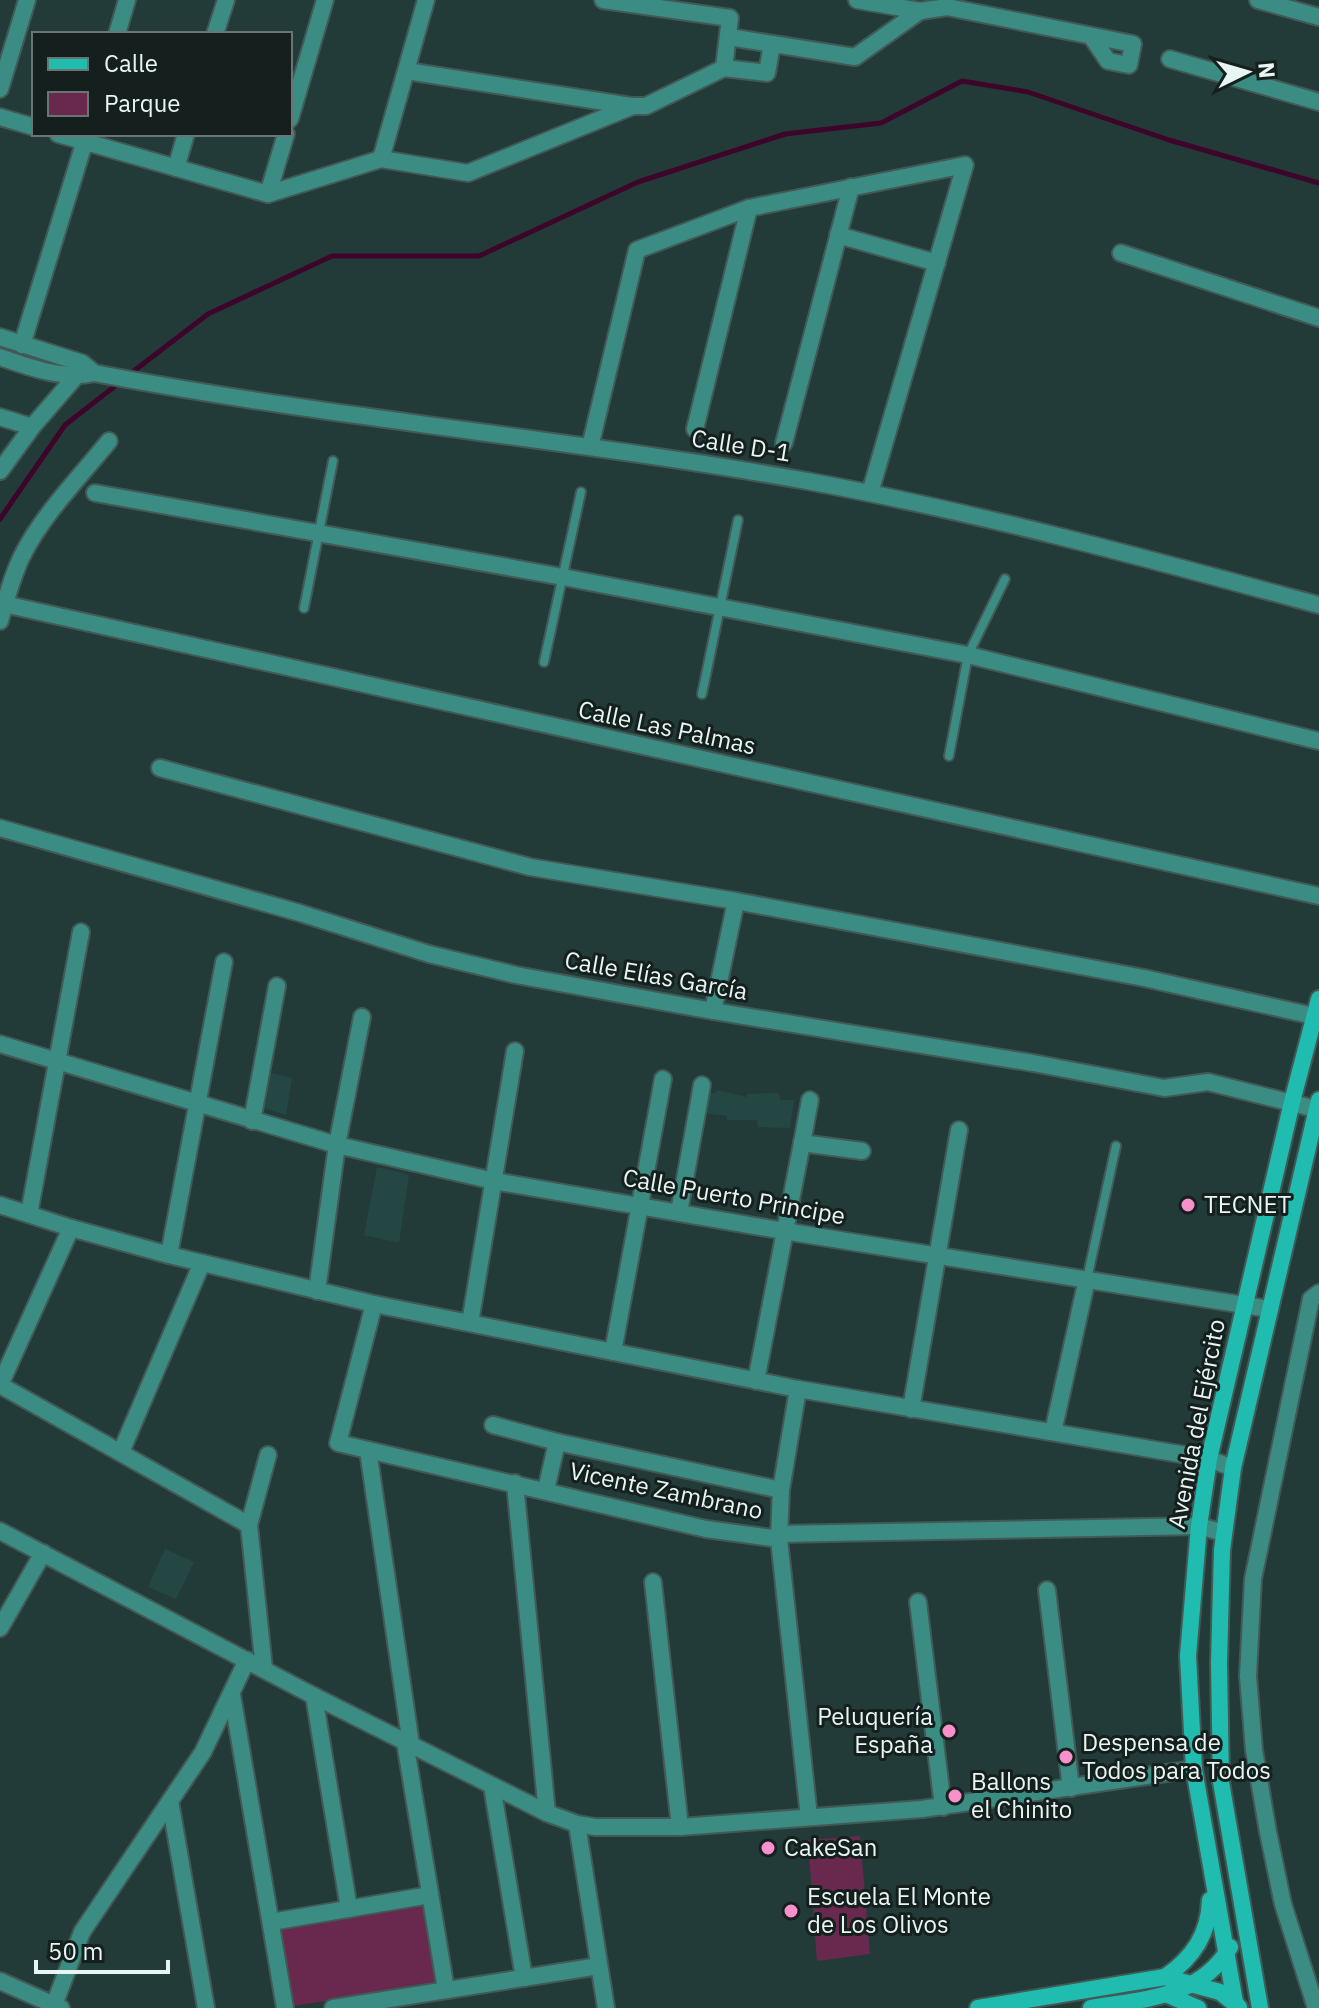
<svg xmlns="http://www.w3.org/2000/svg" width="1319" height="2008" font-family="'IBM Plex Sans',sans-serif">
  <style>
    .built { fill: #244743 }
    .green { fill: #69294f }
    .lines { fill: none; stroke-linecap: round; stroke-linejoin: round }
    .stream { stroke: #3e052a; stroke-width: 5 }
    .lane-casing { stroke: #425956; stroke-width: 12 }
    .street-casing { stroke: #425956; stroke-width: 20 }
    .secondary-casing { stroke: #425956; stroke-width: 20 }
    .lane { stroke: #3b8c83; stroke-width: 8 }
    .street { stroke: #3b8c83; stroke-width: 16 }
    .secondary { stroke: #20bcaf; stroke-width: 16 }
    .poi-dot { fill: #f890cb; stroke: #15201e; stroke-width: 3 }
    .labels { text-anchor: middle; stroke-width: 6; stroke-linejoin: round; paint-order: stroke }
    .street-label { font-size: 24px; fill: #e7f5f3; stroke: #15201e }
    .poi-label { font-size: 24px; fill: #e7f5f3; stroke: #15201e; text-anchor: start }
  </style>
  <rect width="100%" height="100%" fill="#223b38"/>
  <g class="built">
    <path d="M271 1073 292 1078 286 1115 265 1108Z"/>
    <path d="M717 1090 747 1097V1094L779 1093 780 1100H794L790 1128 758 1127 757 1120H727V1116L697 1112 700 1093H715Z"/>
    <path d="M377 1167 409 1175 399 1243 364 1235Z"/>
    <path d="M165 1549 194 1562 176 1599 148 1587Z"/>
  </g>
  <g class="green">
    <path d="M860 1836 870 1954 817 1961 808 1840Z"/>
    <path d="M425 1903 438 1984 293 2006 279 1930Z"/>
  </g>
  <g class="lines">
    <g class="stream">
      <path d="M130 374 208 314 332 256H479L638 182 785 134 881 123 962 81 1028 92 1169 140 1319 183"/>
      <path d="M0 519 65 425 119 383"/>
    </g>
    <g class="lane-casing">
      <g id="lane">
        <path d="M304 608 333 461"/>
        <path d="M544 662 581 492"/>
        <path d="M702 694 738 520"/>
        <path d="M949 756 968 655 1005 579"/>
        <path d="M1087 1279 1116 1146"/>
      </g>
    </g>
    <g class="street-casing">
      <g id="street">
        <path d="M603 0 730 18 724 68"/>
        <path d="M857 0 920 11 947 7 1133 44 1129 65 1108 61 1091 36"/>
        <path d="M1258 0 1319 17"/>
        <path d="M117 34 127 0"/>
        <path d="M215 34 226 0"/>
        <path d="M729 37 855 57 920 11"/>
        <path d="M1170 59 1319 102"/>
        <path d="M407 71 631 106"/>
        <path d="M0 89 27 0"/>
        <path d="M0 117 34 127"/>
        <path d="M290 119 325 0"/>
        <path d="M58 134 268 194 381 159 468 173 633 106H646L724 68 767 73 772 44"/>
        <path d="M381 159 426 0"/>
        <path d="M176 168 186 134"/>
        <path d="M268 194 286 134"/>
        <path d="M838 235 937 263"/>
        <path d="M1121 253 1319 318"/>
        <path d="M0 337 82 363 94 373"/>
        <path d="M22 345 87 134"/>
        <path d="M0 357C28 367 64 380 94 373 330 418 571 439 807 481 981 513 1149 559 1319 605"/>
        <path d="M0 417 32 427"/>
        <path d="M695 429 749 208"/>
        <path d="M784 443 851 187"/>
        <path d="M590 447 637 250 749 208 965 165 870 493"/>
        <path d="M0 471 32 427 77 375"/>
        <path d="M95 493 563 577 968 655 1319 741"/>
        <path d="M4 604 1319 896"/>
        <path d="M0 621C6 599 12 577 22 556 43 514 80 477 109 441"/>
        <path d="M160 768 530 867 736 901 1144 978 1314 1016"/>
        <path d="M0 828 300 913 429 954 516 975 713 1011 1033 1063 1164 1088 1208 1082 1316 1109"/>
        <path d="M713 1011 736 901"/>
        <path d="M0 1044 337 1145 494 1181 784 1231 1269 1309"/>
        <path d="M252 1121 277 986"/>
        <path d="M802 1143 810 1100"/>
        <path d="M0 1205 71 1228 169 1255 374 1304 798 1389 1209 1459 1233 1468"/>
        <path d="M679 1212 702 1085"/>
        <path d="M29 1214 81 932"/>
        <path d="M169 1255 224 962"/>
        <path d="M317 1291 337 1145 362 1017"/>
        <path d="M374 1304 338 1443 706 1529 779 1539V1534L1199 1526 1224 1533"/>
        <path d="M470 1323 515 1051"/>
        <path d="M613 1352 663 1079"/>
        <path d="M756 1381 802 1143 862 1151"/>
        <path d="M0 1385 249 1525"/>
        <path d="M0 1385 71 1228"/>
        <path d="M798 1389 781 1490 779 1539 809 1817"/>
        <path d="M911 1409 959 1130"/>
        <path d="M493 1425 557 1442"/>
        <path d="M1053 1432 1087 1279"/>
        <path d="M368 1450 411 1745 405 1742 446 1990"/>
        <path d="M121 1452 202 1263"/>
        <path d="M515 1483 547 1813"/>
        <path d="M546 1490 557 1442 781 1490"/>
        <path d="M0 1531 314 1696 547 1813 577 1824 595 1827H680L922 1809 1194 1769"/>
        <path d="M653 1582 680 1827"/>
        <path d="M1047 1590 1071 1788"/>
        <path d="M918 1602 943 1807"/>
        <path d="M0 1628 43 1553"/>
        <path d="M264 1669 249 1525 268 1455"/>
        <path d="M232 1695 285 2008"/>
        <path d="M314 1696 349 1909"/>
        <path d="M492 1786 524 1978"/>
        <path d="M170 1801 206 2008"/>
        <path d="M577 1824 606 2008"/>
        <path d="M271 1922 430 1895"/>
        <path d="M0 1981 61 2008"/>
        <path d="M54 2005 82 1932 203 1752 247 1660"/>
        <path d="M333 2008 599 1966"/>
        <path d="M1316 2008 1283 1904 1268 1832 1254 1750 1248 1676 1253 1579 1311 1299 1319 1293"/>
      </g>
    </g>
    <g class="secondary-casing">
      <g id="secondary">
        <path d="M1165 1977C1193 1958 1209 1934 1210 1900"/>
        <path d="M1168 1995 1198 2008"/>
        <path d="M978 2008 1165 1977 1220 1992 1239 2007"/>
        <path d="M1091 2008C1143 1999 1201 1998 1230 1947"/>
        <path d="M1236 2008 1194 1769 1188 1656 1199 1526 1209 1459 1292 1102 1319 999"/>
        <path d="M1260 2008 1221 1782 1219 1663 1222 1550 1233 1468 1319 1100"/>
      </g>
    </g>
    <use href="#lane" class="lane"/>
    <use href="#street" class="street"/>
    <use href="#secondary" class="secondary"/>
  </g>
  <g class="poi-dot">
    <circle cx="1188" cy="1205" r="8"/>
    <circle cx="949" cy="1731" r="8"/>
    <circle cx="1066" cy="1757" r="8"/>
    <circle cx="955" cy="1796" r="8"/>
    <circle cx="768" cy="1848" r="8"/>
    <circle cx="791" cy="1911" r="8"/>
  </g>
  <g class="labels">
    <g class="street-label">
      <text transform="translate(741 446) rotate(9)" y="8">Calle D-1</text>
      <text transform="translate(667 728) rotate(12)" y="8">Calle Las Palmas</text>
      <text transform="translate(656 976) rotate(10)" y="8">Calle Elías García</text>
      <text transform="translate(734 1197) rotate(10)" y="8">Calle Puerto Principe</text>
      <text transform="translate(1197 1424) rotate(-79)" y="8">Avenida del Ejército</text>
      <text transform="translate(666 1491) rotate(12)" y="8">Vicente Zambrano</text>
    </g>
    <g class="poi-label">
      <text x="1204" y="1213">TECNET</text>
      <text x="933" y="1725" text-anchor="end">Peluquería<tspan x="933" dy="28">España</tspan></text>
      <text x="1082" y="1751">Despensa de<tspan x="1082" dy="28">Todos para Todos</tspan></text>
      <text x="971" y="1790">Ballons<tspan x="971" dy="28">el Chinito</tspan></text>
      <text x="784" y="1856">CakeSan</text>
      <text x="807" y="1905">Escuela El Monte<tspan x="807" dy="28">de Los Olivos</tspan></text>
    </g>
  </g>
  <rect x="32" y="32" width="260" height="104" fill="#15201e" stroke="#697573" stroke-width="2"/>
  <rect x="48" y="58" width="40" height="12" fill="#20bcaf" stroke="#697573" stroke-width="2"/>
  <text x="104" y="72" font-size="24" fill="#e7f5f3">Calle</text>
  <rect x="48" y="92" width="40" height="24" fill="#69294f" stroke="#697573" stroke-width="2"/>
  <text x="104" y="112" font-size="24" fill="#e7f5f3">Parque</text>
  <g transform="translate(1247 72) rotate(85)" stroke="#15201e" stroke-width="6" paint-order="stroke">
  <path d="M0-6L14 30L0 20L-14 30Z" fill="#e7f5f3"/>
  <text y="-12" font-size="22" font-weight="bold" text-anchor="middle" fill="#e7f5f3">N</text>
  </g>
  <path d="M36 1960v12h132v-12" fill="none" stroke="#e7f5f3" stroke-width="4"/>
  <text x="48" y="1960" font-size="24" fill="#e7f5f3" stroke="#15201e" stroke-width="6" paint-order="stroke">50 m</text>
</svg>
